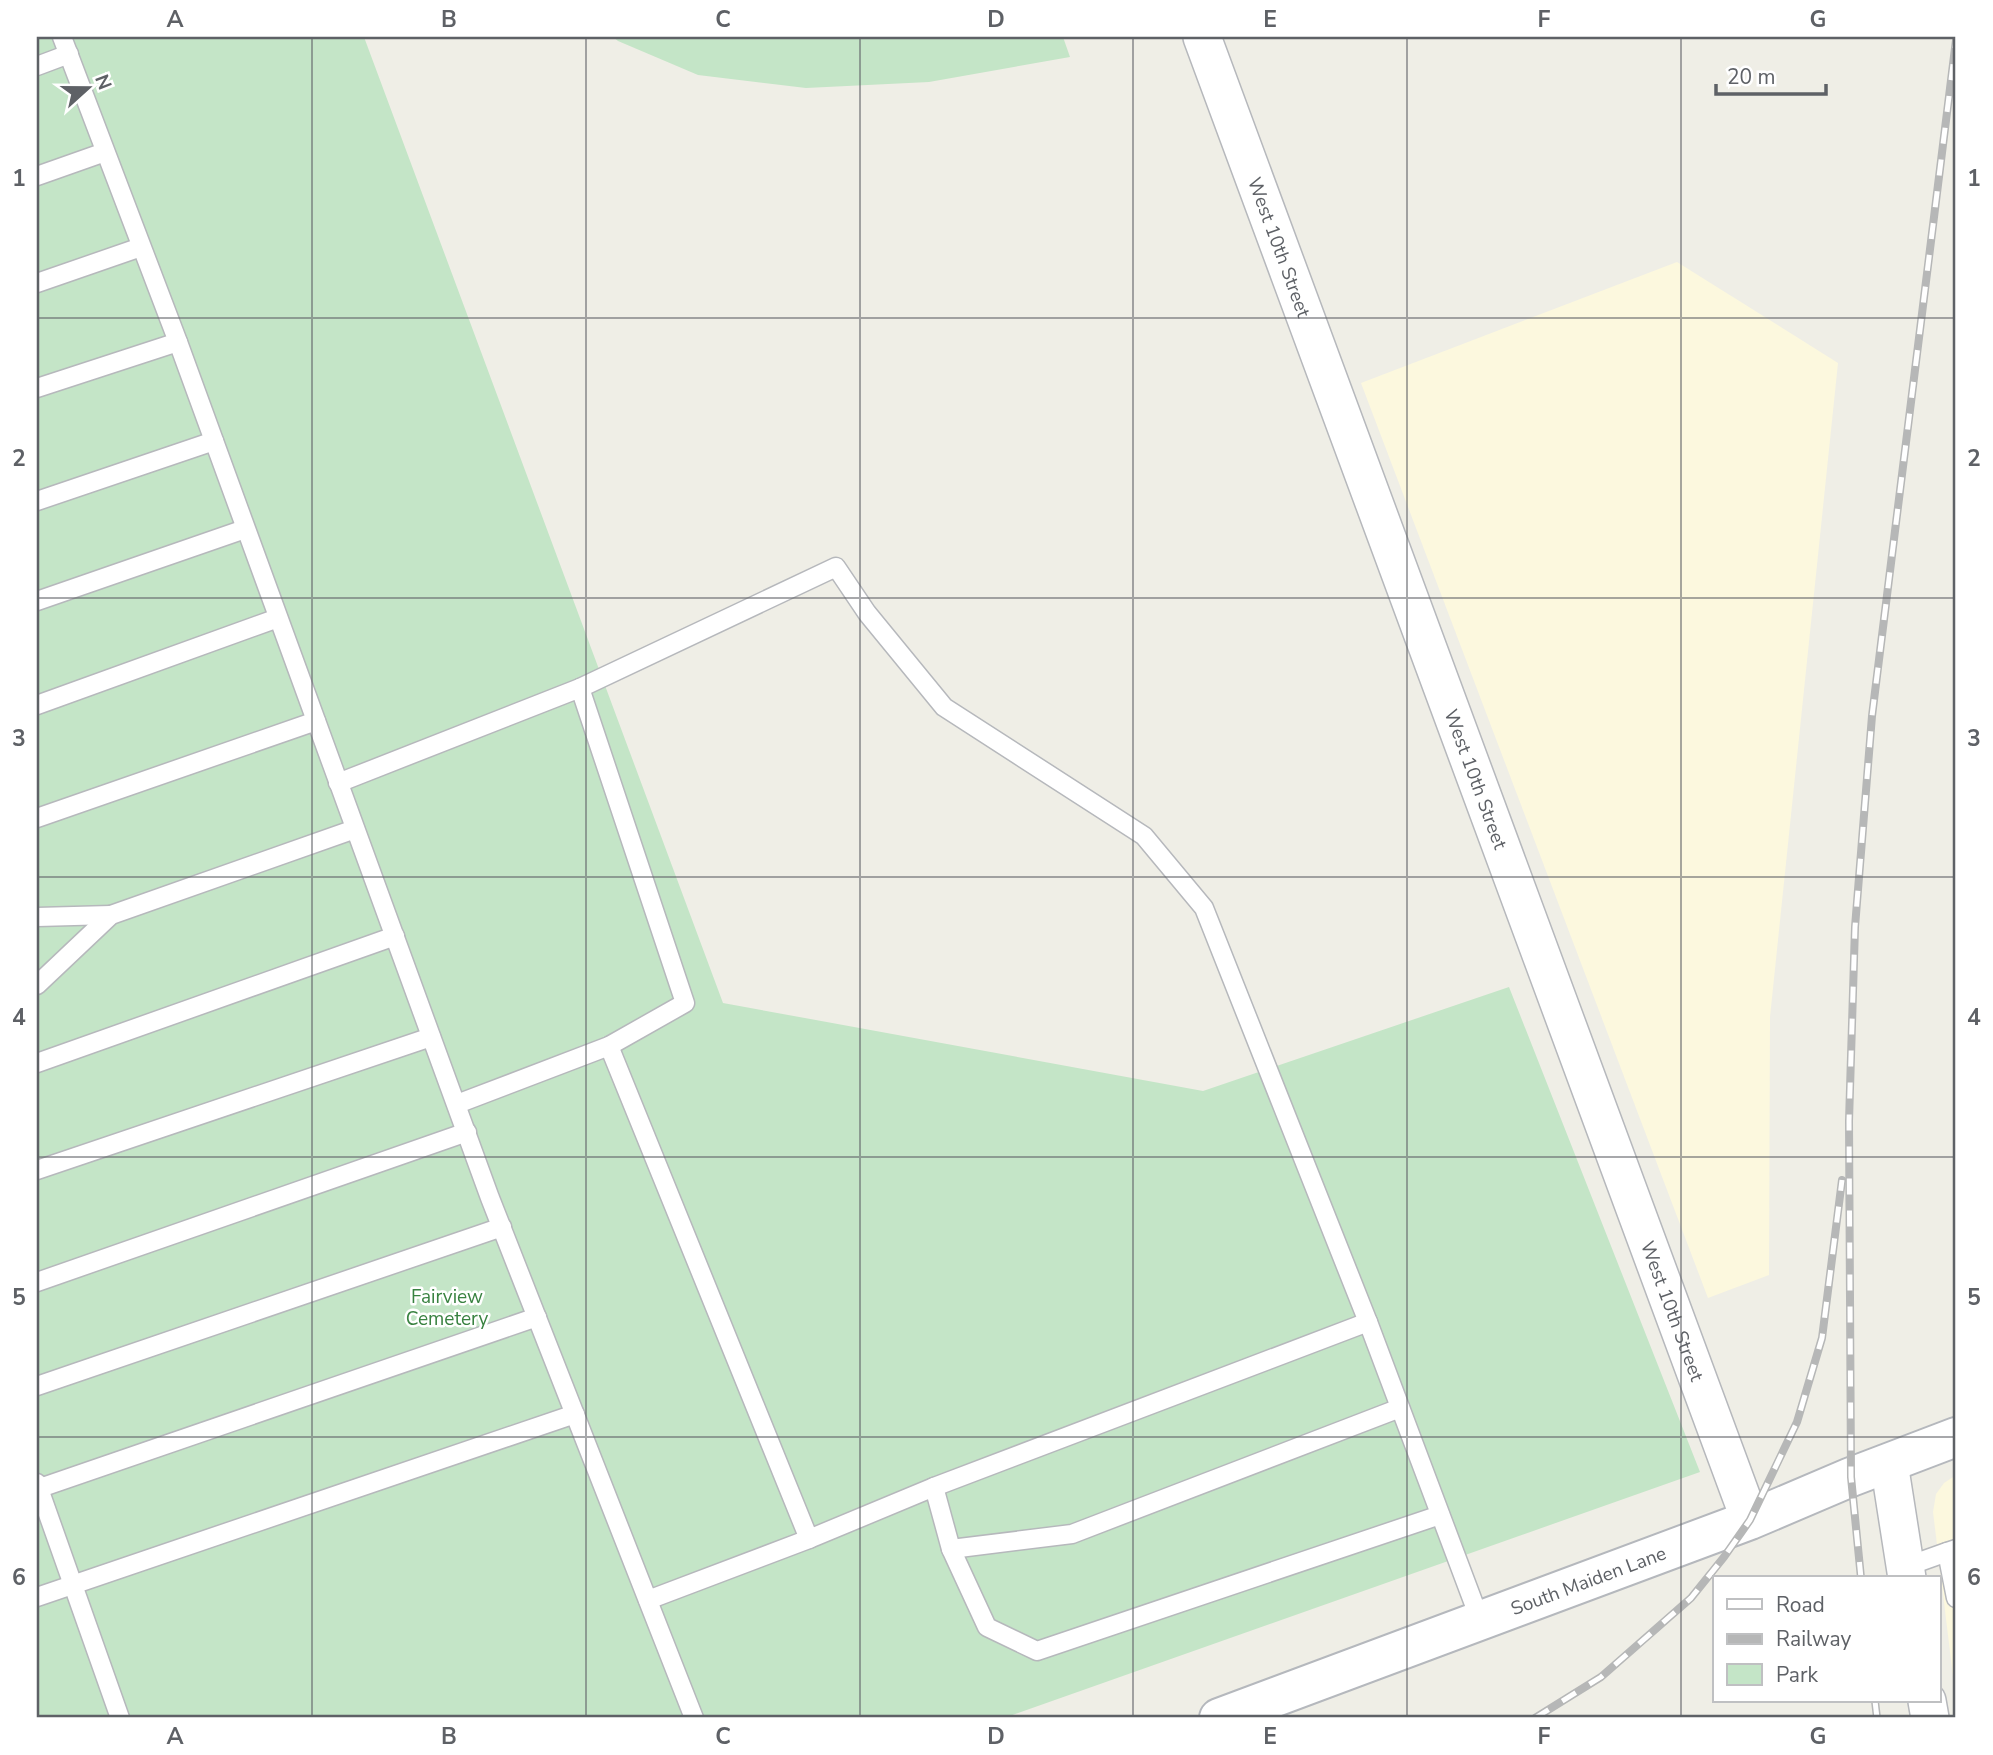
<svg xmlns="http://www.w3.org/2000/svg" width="1993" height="1755" font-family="'Nunito Sans',sans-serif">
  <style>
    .commercial { fill: #fcf8de }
    .green { fill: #c4e5c7 }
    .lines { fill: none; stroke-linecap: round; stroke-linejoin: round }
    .lane-casing { stroke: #b6b8bc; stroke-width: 21 }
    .street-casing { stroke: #b6b8bc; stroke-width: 40 }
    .secondary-casing { stroke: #b5b8bd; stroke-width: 42 }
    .lane { stroke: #fff; stroke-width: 18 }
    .street { stroke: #fff; stroke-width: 37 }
    .secondary { stroke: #fff; stroke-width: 38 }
    .rail-casing { stroke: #b6b7b7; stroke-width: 8 }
    .rail { stroke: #fff; stroke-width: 5; stroke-dasharray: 16; stroke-linecap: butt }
    .grid { fill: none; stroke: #5e6166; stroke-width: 2; stroke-opacity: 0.55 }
    .labels { text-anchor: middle; stroke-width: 5; stroke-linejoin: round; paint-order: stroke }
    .street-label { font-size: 19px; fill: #5e6166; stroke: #fff }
    .park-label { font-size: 19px; fill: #398241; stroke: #fff }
    .neatline { fill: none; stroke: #5e6166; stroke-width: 2.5 }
    .grid-label { font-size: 23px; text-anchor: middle; font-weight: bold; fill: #5e6166 }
  </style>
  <rect width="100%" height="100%" fill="#efeee6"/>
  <g class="commercial">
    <path d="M1677 262 1838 363 1770 1017 1769 1275 1708 1298 1361 383Z"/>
    <path d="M1956 1475V1701L1933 1512 1936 1494 1944 1483Z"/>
  </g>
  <g class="green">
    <path d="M37 37H364L723 1003 1203 1091 1509 987 1700 1472 1004 1718H37Z"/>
    <path d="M613 37H1063L1070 57 929 82 806 88 698 75 618 41Z"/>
  </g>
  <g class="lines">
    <g class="lane-casing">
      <g id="lane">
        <path d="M62 37 178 342 490 1198 694 1718"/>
        <path d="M37 66 69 54"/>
        <path d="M37 176 105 152"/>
        <path d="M37 283 141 247"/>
        <path d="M37 388 178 342"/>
        <path d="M37 501 214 441"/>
        <path d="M37 601 245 529"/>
        <path d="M580 688 836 567 867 613 944 707 1144 836 1204 908 1368 1322"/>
        <path d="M37 705 278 618"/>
        <path d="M338 783 580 688 685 1003 609 1046 457 1104"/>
        <path d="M37 818 316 721"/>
        <path d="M37 917 111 915"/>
        <path d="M37 985 111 915 355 829"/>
        <path d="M609 1046 809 1539 934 1487 1368 1322 1480 1620"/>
        <path d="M37 1063 395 936"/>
        <path d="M37 1170 431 1037"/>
        <path d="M37 1282 467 1132"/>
        <path d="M37 1386 502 1227"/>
        <path d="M1400 1408 1072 1534 951 1549 987 1627 1037 1651 1440 1515"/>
        <path d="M37 1483 120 1718"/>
        <path d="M934 1487 951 1549"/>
        <path d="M37 1489 537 1317"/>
        <path d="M1956 1549 1947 1552 1956 1598"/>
        <path d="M1905 1567 1947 1552"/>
        <path d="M37 1597 575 1414"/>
        <path d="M648 1600 809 1539"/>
      </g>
    </g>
    <g class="street-casing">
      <g id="street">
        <path id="s1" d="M1202 37 1750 1520"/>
        <path d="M1889 1463 1907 1578"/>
        <path d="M1927 1701 1930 1718"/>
      </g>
    </g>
    <g class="secondary-casing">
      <g id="secondary">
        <path id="s2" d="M1219 1718 1750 1520 1851 1477 1956 1437"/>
      </g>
    </g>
    <use href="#lane" class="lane"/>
    <use href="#street" class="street"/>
    <use href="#secondary" class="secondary"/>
    <g class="rail-casing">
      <g id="rail">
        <path d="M1861 1578 1851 1477 1849 1121 1855 927 1872 716 1956 40"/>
        <path d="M1875 1701 1877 1718"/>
        <path d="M1535 1718 1601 1677 1691 1598 1724 1557 1750 1520 1797 1422 1822 1338 1842 1180"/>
      </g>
    </g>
    <use href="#rail" class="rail"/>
  </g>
  <path class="grid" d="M312 37V1718M586 37V1718M860 37V1718M1133 37V1718M1407 37V1718M1681 37V1718M37 318H1956M37 598H1956M37 877H1956M37 1157H1956M37 1437H1956"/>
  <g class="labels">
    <g class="street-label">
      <text dy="7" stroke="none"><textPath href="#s1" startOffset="224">West 10th Street</textPath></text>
      <text dy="7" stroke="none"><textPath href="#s1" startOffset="791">West 10th Street</textPath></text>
      <text dy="7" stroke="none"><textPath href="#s1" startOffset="1358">West 10th Street</textPath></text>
      <text dy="7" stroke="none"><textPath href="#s2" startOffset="394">South Maiden Lane</textPath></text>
    </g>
    <g class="park-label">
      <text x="447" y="1303">Fairview<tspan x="447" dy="22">Cemetery</tspan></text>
    </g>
  </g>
  <rect width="1993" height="1755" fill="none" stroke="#ffffff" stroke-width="77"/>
  <rect x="1713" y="1576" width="228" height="126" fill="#ffffff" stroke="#bfc0c2" stroke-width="2"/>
  <rect x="1727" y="1599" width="35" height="10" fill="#ffffff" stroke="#bfc0c2" stroke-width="2"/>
  <text x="1776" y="1612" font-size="21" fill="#5e6166">Road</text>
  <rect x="1727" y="1634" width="35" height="10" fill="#b6b7b7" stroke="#bfc0c2" stroke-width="2"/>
  <text x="1776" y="1646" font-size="21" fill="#5e6166">Railway</text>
  <rect x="1727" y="1664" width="35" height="21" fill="#c4e5c7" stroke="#bfc0c2" stroke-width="2"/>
  <text x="1776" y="1682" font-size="21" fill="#5e6166">Park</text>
  <g transform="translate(88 88) rotate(69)" stroke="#ffffff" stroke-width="5" paint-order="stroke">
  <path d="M0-5L12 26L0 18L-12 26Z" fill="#5e6166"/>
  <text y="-10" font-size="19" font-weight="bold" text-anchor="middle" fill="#5e6166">N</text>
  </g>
  <path d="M1716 84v10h110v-10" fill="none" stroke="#5e6166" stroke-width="3.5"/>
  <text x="1727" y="84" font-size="21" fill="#5e6166" stroke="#ffffff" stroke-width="5" paint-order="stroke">20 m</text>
  <rect x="38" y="38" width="1916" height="1678" class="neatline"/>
  <g class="grid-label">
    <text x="175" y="27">A</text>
    <text x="449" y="27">B</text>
    <text x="723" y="27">C</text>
    <text x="996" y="27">D</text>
    <text x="1270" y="27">E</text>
    <text x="1544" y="27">F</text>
    <text x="1818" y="27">G</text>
    <text x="19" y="186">1</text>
    <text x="1974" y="186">1</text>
    <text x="19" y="466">2</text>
    <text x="1974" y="466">2</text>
    <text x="19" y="746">3</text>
    <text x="1974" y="746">3</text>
    <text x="19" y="1025">4</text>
    <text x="1974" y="1025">4</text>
    <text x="19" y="1305">5</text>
    <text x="1974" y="1305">5</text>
    <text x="19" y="1585">6</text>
    <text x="1974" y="1585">6</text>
    <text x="175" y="1744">A</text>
    <text x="449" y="1744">B</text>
    <text x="723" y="1744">C</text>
    <text x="996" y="1744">D</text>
    <text x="1270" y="1744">E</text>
    <text x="1544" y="1744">F</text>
    <text x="1818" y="1744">G</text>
  </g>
</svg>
